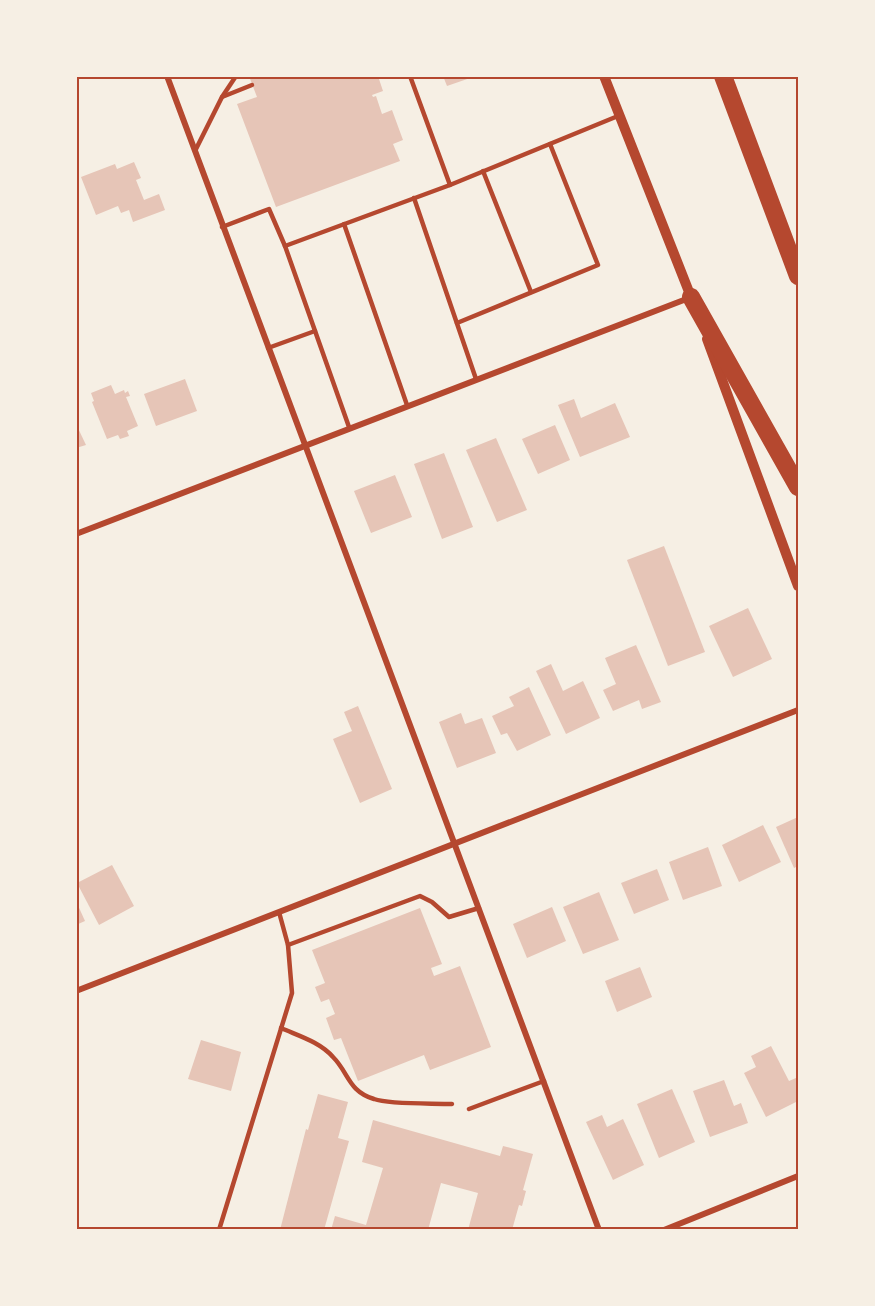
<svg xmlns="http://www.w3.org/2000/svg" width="875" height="1306" font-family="Mulish,sans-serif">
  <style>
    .building { fill: #e6c5b7 }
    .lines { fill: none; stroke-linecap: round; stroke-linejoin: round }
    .service { stroke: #b5482f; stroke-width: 4.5 }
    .minor { stroke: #b5482f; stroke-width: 6 }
    .tertiary { stroke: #b5482f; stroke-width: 10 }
    .motorway { stroke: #b5482f; stroke-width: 18 }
    .neatline { fill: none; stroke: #b5482f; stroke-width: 2 }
  </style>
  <rect width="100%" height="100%" fill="#f6efe4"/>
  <g class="building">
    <path d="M249 76H378L383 91 372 95 373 97 376 96 382 114 392 110 403 140 393 144 400 161 276 207 237 104 257 97Z"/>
    <path d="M443 76H473V77L447 86Z"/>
    <path d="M134 162 141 178 136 180 144 200 159 194 165 210 133 222 129 210 121 213 118 206 96 215 81 177 115 164 117 169Z"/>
    <path d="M185 379 197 411 156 426 144 394Z"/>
    <path d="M111 385 115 394 124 390 125 393 128 391 130 396 126 397 138 426 127 431 129 436 120 439 118 435 107 439 92 402 94 401 91 393Z"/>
    <path d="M574 399 581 418 615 403 630 437 580 457 558 405Z"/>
    <path d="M76 424 86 445 76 448Z"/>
    <path d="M555 425 570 460 538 474 522 439Z"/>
    <path d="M496 438 527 510 497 522 466 450Z"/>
    <path d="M444 453 473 527 442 539 414 464Z"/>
    <path d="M395 475 412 517 371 533 354 491Z"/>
    <path d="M664 546 705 652 668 666 627 560Z"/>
    <path d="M748 608 772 659 733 677 709 626Z"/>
    <path d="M636 645 661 702 642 709 639 700 613 711 603 690 616 684 605 658Z"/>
    <path d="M551 664 563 691 583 681 600 718 566 734 536 671Z"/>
    <path d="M529 687 551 735 517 751 507 733 501 735 492 716 514 706 509 697Z"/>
    <path d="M358 706 392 789 360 803 333 739 352 731 344 712Z"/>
    <path d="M461 713 465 724 482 718 496 753 457 768 439 722Z"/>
    <path d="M798 817V866L794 868 776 827Z"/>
    <path d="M763 825 781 862 739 882 722 845Z"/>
    <path d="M708 847 722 886 683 900 669 862Z"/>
    <path d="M112 865 134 906 99 925 77 883Z"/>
    <path d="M657 869 669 900 634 914 621 883Z"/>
    <path d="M599 892 619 940 583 954 563 907Z"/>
    <path d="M76 901 85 921 76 925Z"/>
    <path d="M552 907 566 941 527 958 513 924Z"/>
    <path d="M420 908 442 964 431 968 434 976 460 966 491 1047 430 1070 424 1055 358 1081 341 1038 334 1040 326 1018 335 1014 329 999 321 1002 315 987 325 983 312 950Z"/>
    <path d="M640 967 652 997 617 1012 605 981Z"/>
    <path d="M201 1040 241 1052 231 1091 188 1079Z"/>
    <path d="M771 1046 789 1081 796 1078 798 1083V1101L766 1117 744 1073 756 1067 751 1056Z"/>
    <path d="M724 1080 734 1106 741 1103 748 1123 710 1137 693 1091Z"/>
    <path d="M672 1089 695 1142 659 1158 637 1104Z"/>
    <path d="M318 1094 348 1102 338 1138 349 1141 324 1230H280L306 1129 308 1130Z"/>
    <path d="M602 1115 607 1127 623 1119 644 1165 613 1180 586 1122Z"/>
    <path d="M373 1120 500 1156 503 1146 533 1154 523 1190 526 1191 522 1206 519 1205 512 1230H468L478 1193 441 1183 428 1230H331L335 1216 366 1225 383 1168 362 1162Z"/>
  </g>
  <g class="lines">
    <g class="service">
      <path d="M410 76 450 185 618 116"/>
      <path d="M222 97 236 76"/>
      <path d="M195 151 222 97 252 85"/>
      <path d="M483 171 531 292"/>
      <path d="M414 198 476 379"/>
      <path d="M344 224 407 405"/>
      <path d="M222 227 269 209 285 246 450 185"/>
      <path d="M285 246 349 427"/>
      <path d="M457 323 598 265 550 144"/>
      <path d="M268 348 315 331"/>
      <path d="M288 945 420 896 432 902 449 917 479 908"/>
      <path d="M281 1028C299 1036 320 1042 333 1057 349 1073 348 1091 374 1099 391 1105 432 1103 452 1104"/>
      <path d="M469 1109 544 1081"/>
      <path d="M219 1230 292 993 288 945 279 912"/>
    </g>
    <g class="minor">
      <path d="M167 76C308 462 456 845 599 1230"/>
      <path d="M76 534 689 298"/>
      <path d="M76 991 798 710"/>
      <path d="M664 1230 798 1176"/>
    </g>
    <g class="tertiary">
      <path d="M604 76 693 302"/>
      <path d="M707 339 798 586"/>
    </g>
    <g class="motorway">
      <path d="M723 76 798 276"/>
      <path d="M691 297 798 487"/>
    </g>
  </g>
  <rect width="875" height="1306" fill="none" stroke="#f6efe4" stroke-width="156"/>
  <rect x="78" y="78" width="719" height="1150" class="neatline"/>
</svg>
